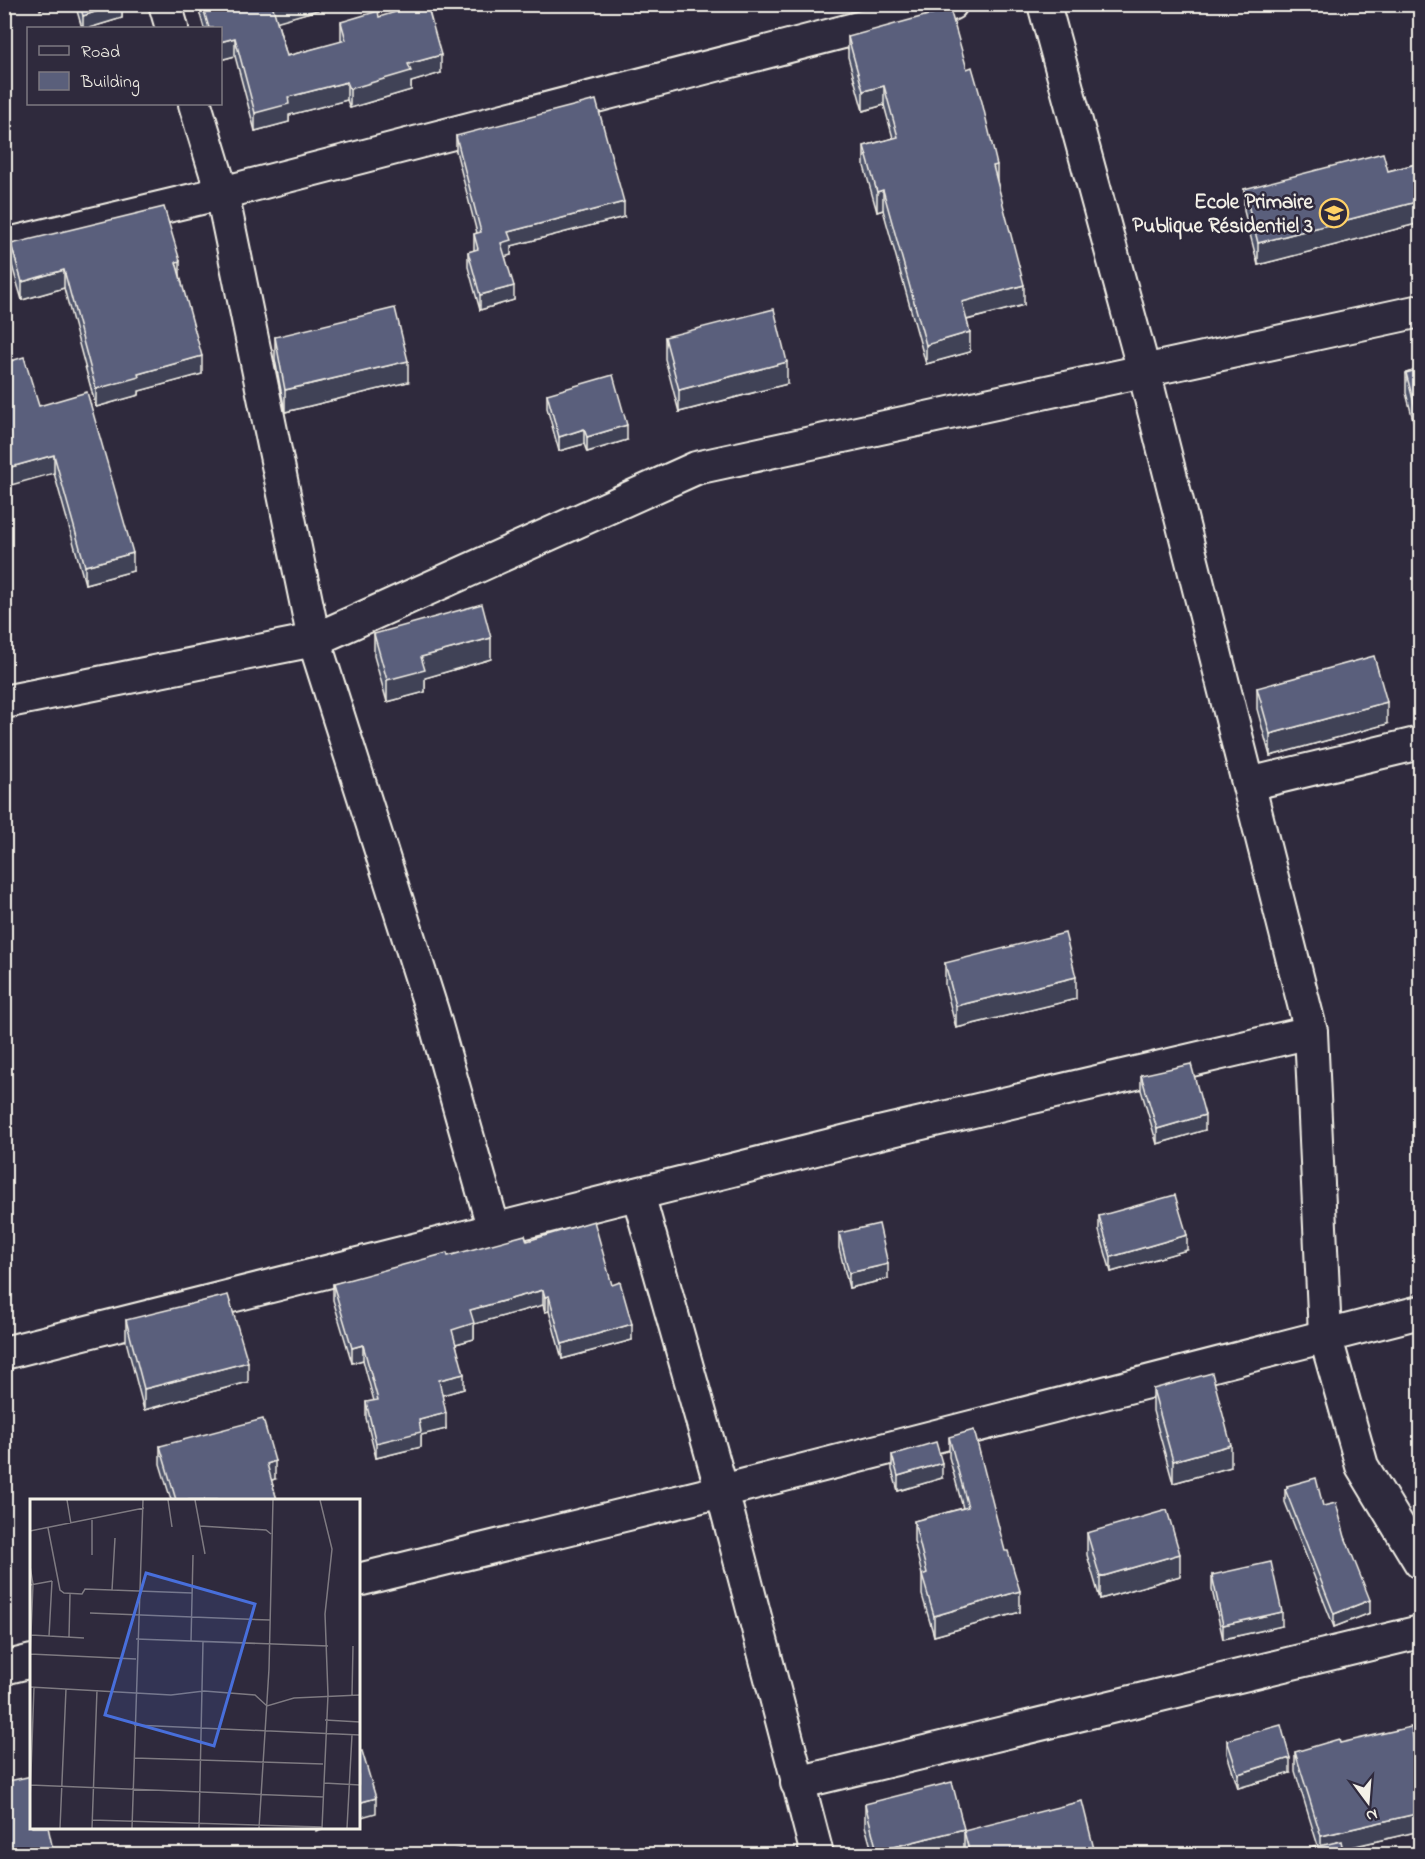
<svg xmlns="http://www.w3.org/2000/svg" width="1425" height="1859" font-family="'Indie Flower',sans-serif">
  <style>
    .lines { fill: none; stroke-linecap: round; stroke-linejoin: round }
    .minor-casing { stroke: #f4f1e8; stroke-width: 36 }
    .minor { stroke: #2f2a3d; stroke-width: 32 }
    .wall { fill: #4d526a; stroke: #f4f1e8; stroke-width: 1.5 }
    .shaded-wall { fill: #3f4256; stroke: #f4f1e8; stroke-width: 1.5 }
    .building { fill: #5a5f7b; stroke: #f4f1e8; stroke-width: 1.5 }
    .labels { text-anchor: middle; stroke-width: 5; stroke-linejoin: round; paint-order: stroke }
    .poi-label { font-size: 21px; font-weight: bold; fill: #f4f1e8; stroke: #2f2a3d; text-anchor: end }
    .inset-road { fill: none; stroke: #7e7a81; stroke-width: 1.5 }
    .view { fill: #486fdb; fill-opacity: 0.15; stroke: #486fdb; stroke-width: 3 }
    .inset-edge { fill: none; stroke: #f4f1e8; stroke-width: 3 }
  </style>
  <rect width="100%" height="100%" fill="#2f2a3d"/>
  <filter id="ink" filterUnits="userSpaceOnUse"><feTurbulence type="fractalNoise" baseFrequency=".0167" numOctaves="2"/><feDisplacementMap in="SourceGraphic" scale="12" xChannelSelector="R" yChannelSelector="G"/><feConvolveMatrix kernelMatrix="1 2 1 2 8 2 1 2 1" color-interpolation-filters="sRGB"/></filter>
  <g filter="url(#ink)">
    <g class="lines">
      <g class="minor-casing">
        <g id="minor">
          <path d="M165 4 172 28"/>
          <path d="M1044 4 1144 371 1311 1032 1325 1335 1362 1466 1420 1562"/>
          <path d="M195 104 222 193 314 640 432 1011 494 1230"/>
          <path d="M4 245 222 193 951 4"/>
          <path d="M4 702 314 640 696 468 1420 311"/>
          <path d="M1249 784 1420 743"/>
          <path d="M638 1194 722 1491 817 1854"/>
          <path d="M4 1353 879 1133 1311 1032"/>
          <path d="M358 1580 722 1491 1420 1312"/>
          <path d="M4 1668 32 1661"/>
          <path d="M797 1783 1420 1632"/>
        </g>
      </g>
      <use href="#minor" class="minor"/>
    </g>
    <g class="wall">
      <path d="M75 4H122V18L89 28H82Z"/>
      <path d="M197 4H321V9L277 21 287 56 341 42V22L379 17 441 73 411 82V90L350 108 347 100 289 115V122L255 131 235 56 220 60V28H204Z"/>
      <path d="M848 37 997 181 1024 305 967 320 970 352 926 364 883 210 877 212 864 166V146L893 138 884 105 863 111 848 57Z"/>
      <path d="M456 136 624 217 511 246V255L505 256 514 300 480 310 468 267V252L474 251V234L477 233 456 151Z"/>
      <path d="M1420 163V227V223L1258 265 1244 211V189L1388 171Z"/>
      <path d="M11 244 180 275 202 374 139 391V395L96 407 64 288 22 300 11 262Z"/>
      <path d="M275 337 408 382 285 412 275 359Z"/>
      <path d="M665 337 787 384 679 412 665 359Z"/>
      <path d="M1420 369V446L1406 393V373Z"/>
      <path d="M547 394 627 440 587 452 584 444 559 451 547 408Z"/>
      <path d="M39 406 133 571 85 584 54 473Z"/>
      <path d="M374 634 491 659 425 678V692L387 702 374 656Z"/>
      <path d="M1257 688 1387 724 1270 756 1257 709Z"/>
      <path d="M945 963 1076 999 956 1028 945 985Z"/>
      <path d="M1141 1075 1205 1130 1157 1144 1141 1090Z"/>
      <path d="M1099 1216 1187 1250 1111 1272 1099 1231Z"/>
      <path d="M839 1233 888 1279 849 1288 839 1248Z"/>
      <path d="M527 1241 612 1285 632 1340 562 1359 549 1311 545 1312 543 1305 474 1324V1339L456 1344 464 1389 442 1395 446 1429 421 1435V1447L376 1458 366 1418V1402L374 1401 363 1360 352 1363 333 1300V1284L448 1256Z"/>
      <path d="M126 1320 248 1382 144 1410 126 1341Z"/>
      <path d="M1153 1389 1231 1467 1173 1483 1153 1411Z"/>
      <path d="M949 1437 1020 1612 934 1636 922 1595V1575L914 1541V1521L963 1508 949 1457Z"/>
      <path d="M160 1446 275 1479 271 1480 277 1500H171L160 1464Z"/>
      <path d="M892 1455 942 1478 898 1491 892 1470Z"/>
      <path d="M1287 1486 1323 1506 1345 1537 1370 1613 1334 1627 1285 1502V1489H1287Z"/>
      <path d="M1087 1533 1180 1576 1100 1599 1087 1555Z"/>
      <path d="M1212 1575 1282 1626 1223 1639 1212 1590Z"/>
      <path d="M1227 1740 1290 1773 1238 1788 1227 1754Z"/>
      <path d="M1340 1743 1420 1766V1831L1343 1849 1344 1854H1298V1851L1318 1846 1295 1771V1752Z"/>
      <path d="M865 1804 964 1831 1094 1849 1099 1854H965L964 1850 948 1854H873L865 1826Z"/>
    </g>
    <g class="shaded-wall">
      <path d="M40 4H58L40 10Z"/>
      <path d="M118 4H122V18L89 28H83V16Z"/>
      <path d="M272 4H321V9L272 23Z"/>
      <path d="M235 38V56L220 60V42Z"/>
      <path d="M441 55V73L411 82V90L350 108V89L408 64Z"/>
      <path d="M347 82V100L289 115V122L255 131V113L288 97Z"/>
      <path d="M884 86V105L863 111V91Z"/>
      <path d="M997 165V185L993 166Z"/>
      <path d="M883 190V210L877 212V192Z"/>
      <path d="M1420 201V223L1258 265V243Z"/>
      <path d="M624 202V217L511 246V255L501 258V243L508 232Z"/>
      <path d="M180 261V279L176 262Z"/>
      <path d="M64 270V288L22 300V282Z"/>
      <path d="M1024 285V305L962 321V302Z"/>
      <path d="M514 286V300L480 310V295Z"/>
      <path d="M970 332V352L926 364V345Z"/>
      <path d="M202 356V374L139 391V395L96 407V389L138 374Z"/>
      <path d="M408 361V382L285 412V390Z"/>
      <path d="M787 362V384L679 412V390Z"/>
      <path d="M627 425V440L587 452V437Z"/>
      <path d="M584 429V444L559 451V437Z"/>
      <path d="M54 455V473L4 487V469Z"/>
      <path d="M133 553V571L85 584V566Z"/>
      <path d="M491 638V659L425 678V692L387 702V680L421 657Z"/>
      <path d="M1387 702V724L1270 756V734Z"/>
      <path d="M1076 977V999L956 1028V1006Z"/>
      <path d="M1205 1115V1130L1157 1144V1129Z"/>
      <path d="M1187 1235V1250L1111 1272V1257Z"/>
      <path d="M888 1264V1279L849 1288V1273Z"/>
      <path d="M543 1290V1305L474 1324V1339L452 1345V1330L470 1310Z"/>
      <path d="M549 1296V1311L545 1312V1297Z"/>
      <path d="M632 1324V1340L562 1359V1344Z"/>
      <path d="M363 1345V1360L352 1363V1348Z"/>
      <path d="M248 1362V1382L144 1410V1389Z"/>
      <path d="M464 1374V1389L439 1396V1380Z"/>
      <path d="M446 1413V1429L421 1435V1447L376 1458V1443L419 1420Z"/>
      <path d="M1231 1445V1467L1173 1483V1461Z"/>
      <path d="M275 1461V1479L267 1482V1464Z"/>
      <path d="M942 1463V1478L898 1491V1476Z"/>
      <path d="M1180 1554V1576L1100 1599V1577Z"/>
      <path d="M1020 1591V1612L934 1636V1616Z"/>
      <path d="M1370 1600V1613L1334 1627V1614Z"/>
      <path d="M1282 1612V1626L1223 1639V1625Z"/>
      <path d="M1290 1758V1773L1238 1788V1774Z"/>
      <path d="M376 1798V1813L358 1818V1803Z"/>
      <path d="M1420 1813V1831L1321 1854V1836Z"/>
      <path d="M316 1827H327L316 1831Z"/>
      <path d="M964 1829V1850L948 1854H877V1851Z"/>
    </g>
    <g class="building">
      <path d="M80 4H118L83 16Z"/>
      <path d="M202 4H272L287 56 346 40 341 22 378 11 379 17 422 4H427L441 55 408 64 411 71 350 89 347 82 288 97 289 104 255 113 235 38 220 42V28H209Z"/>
      <path d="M950 9 967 69 972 67 982 102 997 165 993 166 1024 285 962 302 970 332 926 345 883 190 877 192 864 146 898 137 884 86 863 91 848 37Z"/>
      <path d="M596 100 624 202 508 232 511 240 501 243 514 286 480 295 468 252 478 249 474 234 481 232 456 136Z"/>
      <path d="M1383 153 1388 171 1420 163V205V201L1258 243 1244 189Z"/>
      <path d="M164 207 180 261 176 262 202 356 138 374 139 377 96 389 64 270 22 282 11 244Z"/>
      <path d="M395 308 408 361 285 390 275 337Z"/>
      <path d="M774 309 787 362 679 390 665 337Z"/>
      <path d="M24 357 39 406 87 392 133 553 85 566 54 455 4 469V363Z"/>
      <path d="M1420 369V426L1406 373Z"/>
      <path d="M613 375 627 425 587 437 584 429 559 437 547 394Z"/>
      <path d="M482 604 491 638 421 657 425 670 387 680 374 634Z"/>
      <path d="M1374 656 1387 702 1270 734 1257 688Z"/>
      <path d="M1065 933 1076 977 956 1006 945 963Z"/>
      <path d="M1191 1064 1205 1115 1157 1129 1141 1075Z"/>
      <path d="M1175 1195 1187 1235 1111 1257 1099 1216Z"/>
      <path d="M594 1221 612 1285 620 1282 632 1324 562 1344 549 1296 545 1297 543 1290 470 1310 474 1323 452 1330 464 1374 439 1380 446 1413 419 1420 421 1432 376 1443 366 1402 378 1400 363 1345 352 1348 333 1284 447 1253 448 1256 525 1235 527 1241Z"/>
      <path d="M879 1224 888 1264 849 1273 839 1233Z"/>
      <path d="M228 1295 248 1362 144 1389 126 1320Z"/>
      <path d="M1212 1373 1231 1445 1173 1461 1153 1389Z"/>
      <path d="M263 1419 275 1461 267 1464 277 1500H176L160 1446Z"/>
      <path d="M974 1430 1005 1551H1008L1020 1591 934 1616 922 1575 927 1573 914 1521 968 1507 949 1437Z"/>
      <path d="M936 1442 942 1463 898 1476 892 1455Z"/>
      <path d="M1316 1478 1323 1506 1336 1503 1345 1537 1370 1600 1334 1614 1285 1489 1288 1488 1287 1486Z"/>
      <path d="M1167 1510 1180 1554 1100 1577 1087 1533Z"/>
      <path d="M1271 1562 1282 1612 1223 1625 1212 1575Z"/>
      <path d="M1281 1725 1290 1758 1238 1774 1227 1740Z"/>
      <path d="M1411 1727 1420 1766V1813L1321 1836 1295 1752 1339 1739 1340 1743Z"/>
      <path d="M362 1751 376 1798 358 1803V1752Z"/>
      <path d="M32 1776V1827H48L54 1854H4V1782Z"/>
      <path d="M952 1782 964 1829 877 1851 865 1804Z"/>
      <path d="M1082 1801 1094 1849 1097 1848 1099 1854H970L964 1831Z"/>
      <path d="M1341 1841 1344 1854H1299L1298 1851Z"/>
      <path d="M461 1849 462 1854H439Z"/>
    </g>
  </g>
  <defs>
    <g id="school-ring" transform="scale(1.5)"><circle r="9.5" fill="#2f2a3d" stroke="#ffd166" stroke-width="1.5"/><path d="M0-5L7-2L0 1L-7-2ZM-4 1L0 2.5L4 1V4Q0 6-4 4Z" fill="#ffd166"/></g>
  </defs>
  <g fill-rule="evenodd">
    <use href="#school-ring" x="1334" y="213"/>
  </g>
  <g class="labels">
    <g class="poi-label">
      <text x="1313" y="208">Ecole Primaire<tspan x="1313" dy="24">Publique Résidentiel 3</tspan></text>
    </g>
  </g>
  <g transform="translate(30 1499)">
    <rect width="330" height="330" fill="#2f2a3d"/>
    <path class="inset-road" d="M37 1 41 25M138 1 142 28M165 1 175 55M290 1 302 50 295 115 298 196 292 329M170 27 236 31 241 35M18 29 30 91 34 94 52 95 55 90 162 94M0 32 114 9M62 56V21M0 67 3 85 0 159M0 86 22 82M82 91 85 39M60 114 240 121M1 136 54 139M19 137 22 82M39 138 40 95M106 140 298 147M161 142 163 56M0 155 106 160M0 188 141 196 174 192 225 196 237 207 264 199 330 196M322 196 323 147M295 221 330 223M104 226 330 236M104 259 293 265M294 284 330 286M0 286 294 298M0 302 4 188M62 321 292 328M30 329 36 190M62 329 67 191M102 329 113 1M169 329 173 143M229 329 239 170 243 1M317 329 322 236"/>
    <path class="view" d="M116 74 225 105 184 247 75 216Z"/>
    <rect width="330" height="330" class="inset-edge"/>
  </g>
  <rect width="1425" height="1859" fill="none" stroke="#2f2a3d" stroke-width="24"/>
  <rect x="12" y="12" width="1401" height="1835" fill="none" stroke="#f4f1e8" stroke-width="2" filter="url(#ink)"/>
  <rect x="27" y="27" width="195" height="78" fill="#2f2a3d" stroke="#7e7a81" stroke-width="1.5"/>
  <rect x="39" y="46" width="30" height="9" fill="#2f2a3d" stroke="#7e7a81" stroke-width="1.5"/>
  <text x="81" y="57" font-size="18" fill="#f4f1e8">Road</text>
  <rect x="39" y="72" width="30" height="18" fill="#5a5f7b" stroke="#7e7a81" stroke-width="1.5"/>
  <text x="81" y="87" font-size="18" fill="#f4f1e8">Building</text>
  <g transform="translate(1368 1802) rotate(164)" stroke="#2f2a3d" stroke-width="4.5" paint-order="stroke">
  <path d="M0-4.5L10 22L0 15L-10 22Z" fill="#f4f1e8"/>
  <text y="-9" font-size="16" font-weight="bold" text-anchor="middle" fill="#f4f1e8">N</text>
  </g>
</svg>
